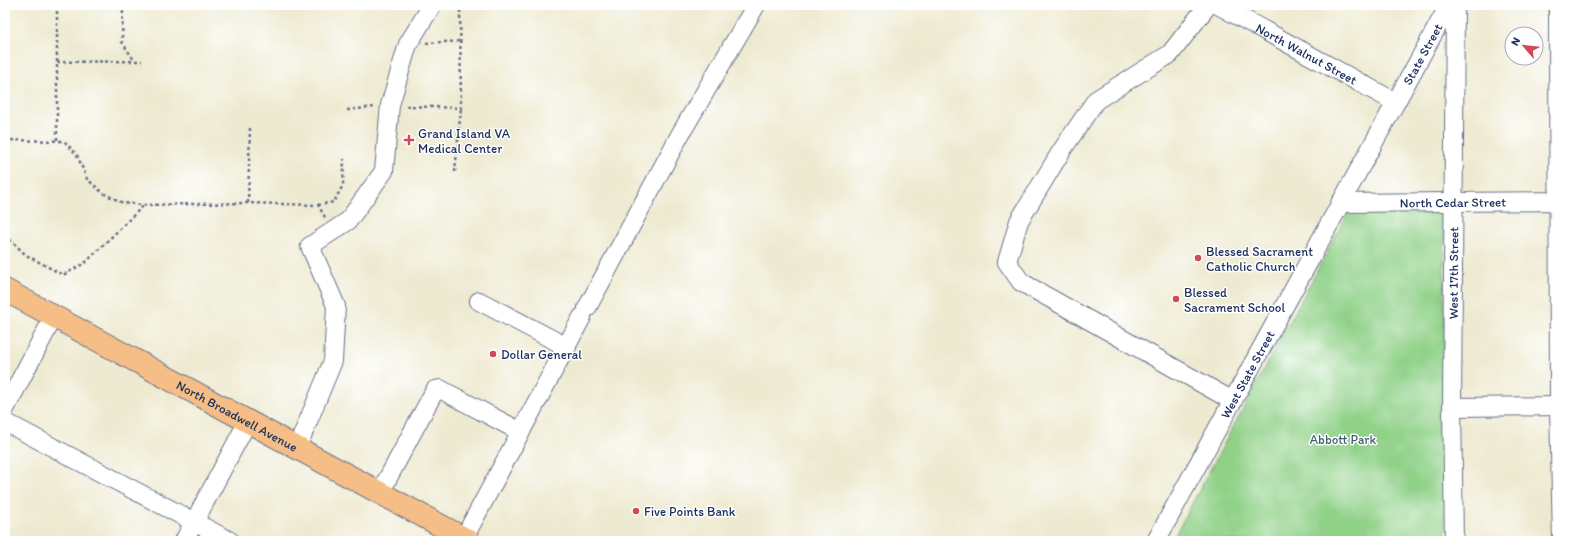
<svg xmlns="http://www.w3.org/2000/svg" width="1570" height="546" font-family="Itim,sans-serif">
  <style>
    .green { fill: #90d188; stroke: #568073 }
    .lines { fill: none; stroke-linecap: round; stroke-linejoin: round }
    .minor-casing { stroke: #657086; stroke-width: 20 }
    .major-casing { stroke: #657086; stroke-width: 24 }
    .path { stroke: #657086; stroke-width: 2.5; stroke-dasharray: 3 3; stroke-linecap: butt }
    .minor { stroke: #fff; stroke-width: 18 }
    .major { stroke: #f6be87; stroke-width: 22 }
    .poi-dot { fill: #d1495b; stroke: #fff; stroke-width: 1.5 }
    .labels { text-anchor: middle; stroke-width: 3; stroke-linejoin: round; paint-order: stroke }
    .street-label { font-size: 13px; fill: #1b2f5e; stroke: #fff }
    .poi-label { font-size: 13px; fill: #1b2f5e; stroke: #fff; text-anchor: start }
    .park-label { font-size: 13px; fill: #3e606b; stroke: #fff }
  </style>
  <rect width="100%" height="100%" fill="#fff"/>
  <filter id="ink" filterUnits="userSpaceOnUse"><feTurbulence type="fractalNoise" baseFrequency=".025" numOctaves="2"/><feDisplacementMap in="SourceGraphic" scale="8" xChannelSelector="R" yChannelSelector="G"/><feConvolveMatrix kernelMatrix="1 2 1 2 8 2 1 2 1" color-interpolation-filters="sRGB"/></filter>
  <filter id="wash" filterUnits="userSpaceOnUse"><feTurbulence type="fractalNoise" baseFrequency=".012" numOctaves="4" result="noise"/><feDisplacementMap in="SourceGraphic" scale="16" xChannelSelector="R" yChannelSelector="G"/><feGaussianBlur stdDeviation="0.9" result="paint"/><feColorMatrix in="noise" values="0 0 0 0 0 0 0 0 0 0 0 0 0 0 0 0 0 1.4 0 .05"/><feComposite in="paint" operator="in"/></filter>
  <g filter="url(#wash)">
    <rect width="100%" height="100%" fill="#eeead1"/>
    <path class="green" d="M1349 211H1444L1446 541H1172Z"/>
  </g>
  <g filter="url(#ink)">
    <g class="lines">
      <g class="minor-casing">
        <g id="minor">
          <path d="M1208 5 1170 54 1096 100 1062 150 1019 221 1007 262 1021 282 1233 401"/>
          <path id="s1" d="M1218 5 1395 102"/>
          <path d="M1558 5 1559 406 1562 541"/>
          <path id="s2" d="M1340 203 1565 201"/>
          <path d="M479 301 567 347"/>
          <path d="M587 308 681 133 756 5"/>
          <path d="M1452 407 1565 406"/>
          <path d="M5 409 54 316"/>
          <path d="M5 422 230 541"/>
          <path d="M297 448 333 361 336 306 310 246 348 221 384 171 390 105 408 44 432 5"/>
          <path d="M380 493 435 390 440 389 521 432"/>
          <path d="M464 538 582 317"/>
          <path d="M184 541 248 421"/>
          <path id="s3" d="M1156 541 1449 5"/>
          <path id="s4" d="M1454 541 1452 407 1455 5"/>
        </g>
      </g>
      <g class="major-casing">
        <g id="major">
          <path id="s5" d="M5 290 469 541"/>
        </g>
      </g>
      <g class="path">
        <path d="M57 5V141"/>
        <path d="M123 5 122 42 134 60"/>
        <path d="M426 43 461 41"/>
        <path d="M57 62 142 61"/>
        <path d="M406 106 461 108 460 5"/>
        <path d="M347 110 375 107"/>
        <path d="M5 140 64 141 77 155 87 179 103 193 123 203 143 205 248 203 318 205 326 219"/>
        <path d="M455 172 461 108"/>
        <path d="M248 203 250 127"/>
        <path d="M318 205 334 202 343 185 344 159"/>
        <path d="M5 235 26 255 63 275 85 263 143 206"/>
      </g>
      <use href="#minor" class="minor"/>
      <use href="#major" class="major"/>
    </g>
  </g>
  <g class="poi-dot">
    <path d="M407 134h4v4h4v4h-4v4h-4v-4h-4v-4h4z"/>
    <circle cx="1198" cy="258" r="4"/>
    <circle cx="1176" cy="299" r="4"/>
    <circle cx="493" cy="354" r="4"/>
    <circle cx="636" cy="511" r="4"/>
  </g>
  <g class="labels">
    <g class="street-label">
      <text dy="5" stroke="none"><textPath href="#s3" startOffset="555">State Street</textPath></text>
      <text dy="5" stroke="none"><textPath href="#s1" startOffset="101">North Walnut Street</textPath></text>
      <text dy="5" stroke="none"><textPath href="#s2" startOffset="113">North Cedar Street</textPath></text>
      <text dy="5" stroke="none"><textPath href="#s4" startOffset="268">West 17th Street</textPath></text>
      <text dy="5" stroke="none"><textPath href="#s3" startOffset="190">West State Street</textPath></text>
      <text dy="5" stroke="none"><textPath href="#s5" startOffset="264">North Broadwell Avenue</textPath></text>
    </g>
    <g class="poi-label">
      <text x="418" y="138">Grand Island VA<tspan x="418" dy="15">Medical Center</tspan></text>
      <text x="1206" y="256">Blessed Sacrament<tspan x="1206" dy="15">Catholic Church</tspan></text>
      <text x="1184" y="297">Blessed<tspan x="1184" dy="15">Sacrament School</tspan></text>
      <text x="501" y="359">Dollar General</text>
      <text x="644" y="516">Five Points Bank</text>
    </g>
    <g class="park-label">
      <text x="1343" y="444">Abbott Park</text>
    </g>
  </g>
  <rect width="1570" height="546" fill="none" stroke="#fff" stroke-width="20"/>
  <g transform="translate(1524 46) rotate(298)"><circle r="19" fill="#ffffff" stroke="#a4acbf"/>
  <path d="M0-3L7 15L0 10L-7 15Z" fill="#d1495b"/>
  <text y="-6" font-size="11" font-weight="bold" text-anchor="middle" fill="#1b2f5e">N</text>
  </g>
</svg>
